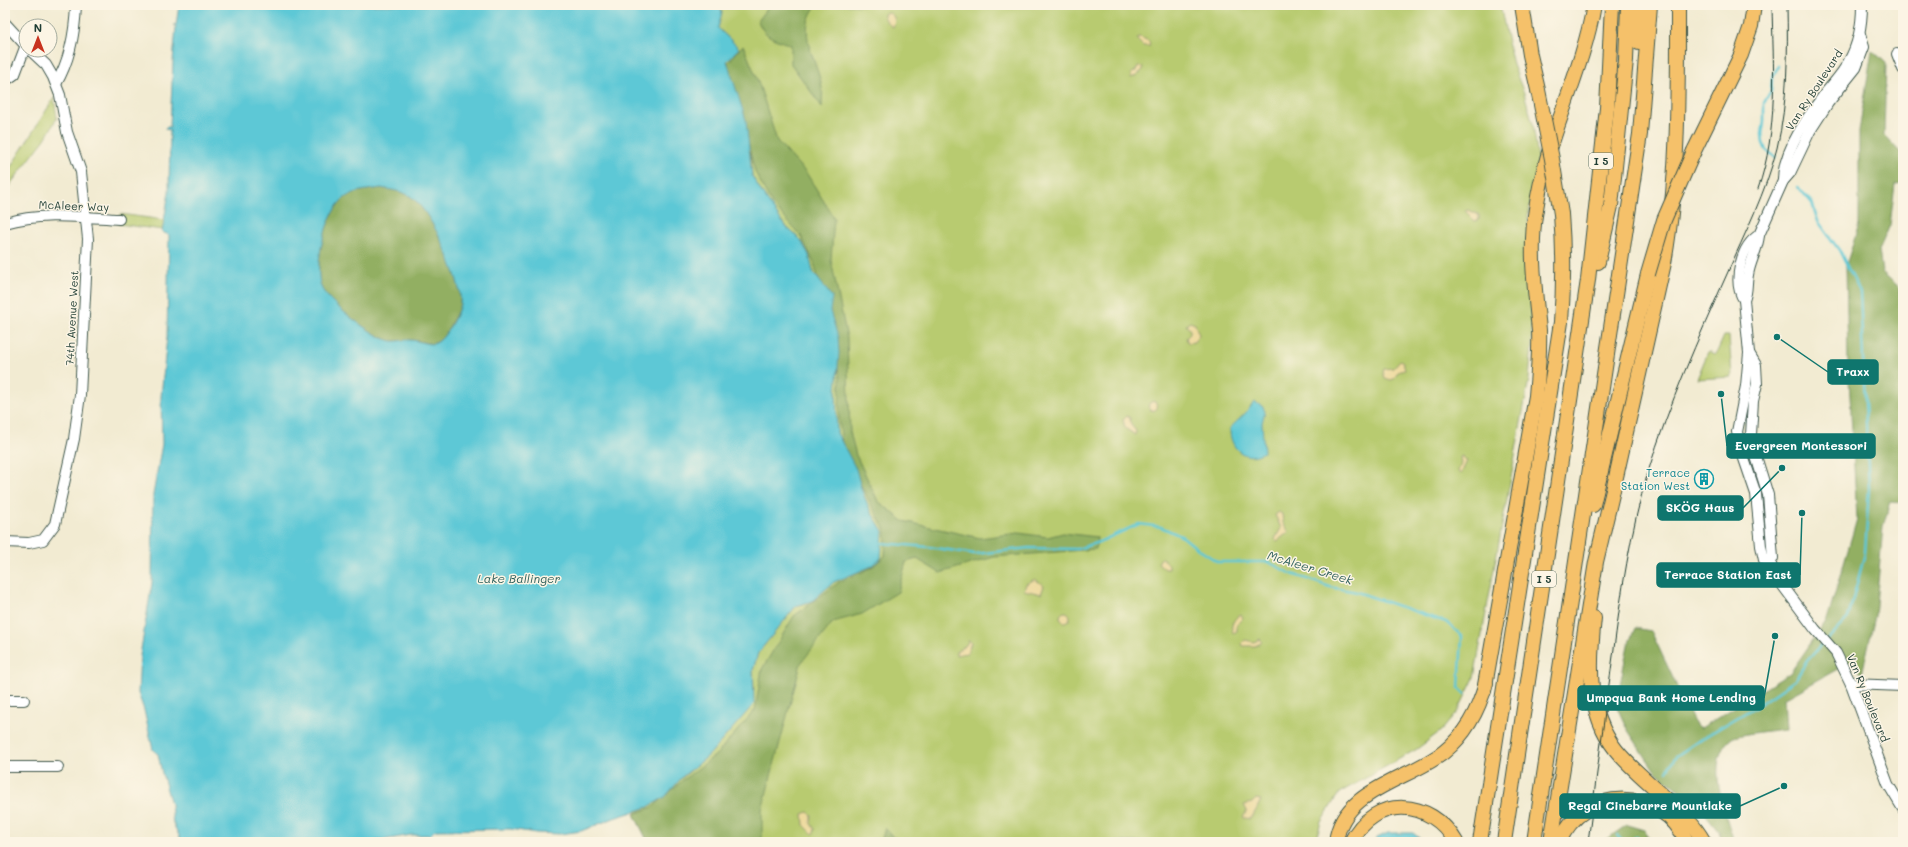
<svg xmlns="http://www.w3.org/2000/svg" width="1908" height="847" font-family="Mali,sans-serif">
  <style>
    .green { fill: #b8cb6f; stroke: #6c8452 }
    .forest { fill: #92af62; stroke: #58764b }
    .sand { fill: #eeda9e; stroke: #868c69 }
    .water { fill: #5dc8d6; stroke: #3e8285; fill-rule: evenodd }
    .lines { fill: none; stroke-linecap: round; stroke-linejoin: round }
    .stream { stroke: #5dc8d6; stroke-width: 2.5 }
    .minor-casing { stroke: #3f574c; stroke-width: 12 }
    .highway-casing { stroke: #3f574c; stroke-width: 16 }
    .minor { stroke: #fff; stroke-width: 10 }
    .highway { stroke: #f5c16b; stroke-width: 14 }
    .tram { stroke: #1f3d34; stroke-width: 1 }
    .highway-bridge-casing { stroke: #3f574c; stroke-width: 16; stroke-linecap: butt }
    .highway-bridge { stroke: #f5c16b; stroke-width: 14 }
    .labels { text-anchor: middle; stroke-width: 3; stroke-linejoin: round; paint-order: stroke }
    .shield { fill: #fcf5e5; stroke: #617469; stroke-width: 1 }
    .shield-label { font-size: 10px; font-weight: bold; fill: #1f3d34 }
    .street-label { font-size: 11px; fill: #1f3d34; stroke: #fcf5e5 }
    .culture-label { font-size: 11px; fill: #0d838f; stroke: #fcf5e5; text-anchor: end }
    .water-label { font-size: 12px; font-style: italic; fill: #2e605c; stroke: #fcf5e5 }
    .leader { fill: none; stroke: #0f766e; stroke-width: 1.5 }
    .callout-dot { fill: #0f766e; stroke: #fcf5e5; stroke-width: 1.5 }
    .callout { fill: #0f766e; stroke: #0f766e; stroke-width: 1.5 }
    .callout-label { font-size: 12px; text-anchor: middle; font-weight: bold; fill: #fff }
  </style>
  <rect width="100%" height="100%" fill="#fcf5e5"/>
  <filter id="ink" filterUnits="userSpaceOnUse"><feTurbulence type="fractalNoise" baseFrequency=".025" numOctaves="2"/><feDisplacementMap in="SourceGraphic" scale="8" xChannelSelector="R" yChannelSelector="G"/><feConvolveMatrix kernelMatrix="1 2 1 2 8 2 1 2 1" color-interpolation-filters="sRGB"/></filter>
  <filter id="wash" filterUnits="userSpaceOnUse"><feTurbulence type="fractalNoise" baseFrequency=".012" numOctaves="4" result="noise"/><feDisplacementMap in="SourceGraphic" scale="16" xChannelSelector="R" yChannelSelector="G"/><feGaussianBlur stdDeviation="0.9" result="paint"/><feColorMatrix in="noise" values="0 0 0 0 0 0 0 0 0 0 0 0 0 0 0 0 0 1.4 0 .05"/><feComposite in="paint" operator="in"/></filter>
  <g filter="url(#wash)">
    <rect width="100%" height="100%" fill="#f2ebd2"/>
    <g class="green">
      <path d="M717 5H1500L1513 65 1524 93 1533 124 1538 159 1528 216 1532 345 1529 379 1474 678 1458 711 1442 730 1417 749 1339 793 1321 822 1315 842H648L635 812 648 807 665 797 675 784 708 756 733 728 754 689 753 670 758 653 796 606 812 601 834 582 872 566 883 531 871 512 862 491 856 469 837 433 836 391 839 353 832 297 813 272 809 255 801 240 785 226 762 193 752 176 749 139 741 102 727 61 739 48 718 28 722 12Z"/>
      <path d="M54 98 57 118 45 139 5 191V176Z"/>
      <path d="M120 214 164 220 163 230 118 224Z"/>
      <path d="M1724 336H1729L1732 377 1697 379 1708 352 1714 355 1717 352Z"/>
    </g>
    <g class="forest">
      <path d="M770 5H817C794 31 818 61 822 88 823 94 822 100 822 107L791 64V45C775 39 765 38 758 21Z"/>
      <path d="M743 45 758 81 777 141 807 174 834 218 831 260 847 338 850 432 856 455 878 501 903 521 980 538 1018 533 1048 537 1063 533 1097 537 1096 549 994 557 940 573 917 559 906 562 898 592 862 614 833 622 801 663 762 810V842H648L634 814 653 807 683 780 717 754 755 710 762 669 794 616 839 582 871 568 885 556 886 532 843 452 839 419 840 378 824 298 814 263 801 236 772 204 755 172 739 105 726 65Z"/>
      <path d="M1872 50 1886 63 1884 135 1900 152 1903 151V183L1895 184 1890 225 1879 250 1882 272 1900 288 1903 324V502L1890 501 1883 527 1875 616 1862 674 1852 661 1784 699 1786 729C1776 730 1738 734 1732 738 1703 759 1726 815 1734 842H1722L1719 831 1699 806 1655 771 1627 729 1616 705 1628 645 1635 628 1651 631 1695 725 1701 728 1790 673 1827 620 1857 519 1848 361 1846 265 1859 225V131Z"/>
      <path d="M381 188C391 190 402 191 410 196 430 208 464 282 460 304 459 310 455 316 452 321 448 330 441 346 428 343 422 342 416 340 410 340 404 339 398 342 392 341 376 339 330 304 322 289 312 269 326 209 346 197 356 190 370 190 381 188Z"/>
      <path d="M1627 825 1644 830 1652 842H1602Z"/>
      <path d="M885 828 894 838 905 839 902 842H881Z"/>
    </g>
    <g class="sand">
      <path d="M887 12C894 14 897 21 893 27 889 25 884 19 884 14Z"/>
      <path d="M1138 37H1140L1149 41 1150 46H1143L1137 40Z"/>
      <path d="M1138 66 1143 67V70L1136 76 1131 78V73L1135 72Z"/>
      <path d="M1469 210 1479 215V220L1475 221 1465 211Z"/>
      <path d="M1190 322 1195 324 1199 335 1194 342 1188 343 1186 338 1190 334V330L1186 325Z"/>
      <path d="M1400 360 1403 362 1405 370 1398 372 1394 379 1391 380 1385 378 1383 372 1384 369 1393 368Z"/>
      <circle cx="1153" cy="406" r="4.5"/>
      <path d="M1127 416 1130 418 1131 425 1136 431 1135 435 1125 428 1123 420Z"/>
      <path d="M1462 456 1467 461 1461 474 1458 471 1461 463 1460 457Z"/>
      <path d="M1279 512 1282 514 1283 523 1289 532 1277 541 1275 539 1281 528 1275 515Z"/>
      <path d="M1161 558H1163L1169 566V569H1165L1158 563Z"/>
      <path d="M1035 579 1044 586 1041 594 1024 590 1026 584Z"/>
      <circle cx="1065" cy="617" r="5"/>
      <path d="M1241 614 1243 618 1237 624V631L1233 633C1229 626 1235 617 1241 614Z"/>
      <path d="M1260 639 1262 641 1261 643 1255 646H1243L1242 643 1245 640 1254 642Z"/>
      <path d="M969 640 971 643 967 653 956 655V652L966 645Z"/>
      <path d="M1256 799 1261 800C1258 806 1255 814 1250 819L1244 818 1243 817 1247 811 1244 805 1252 803Z"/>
      <path d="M808 812 812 815 811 824 815 829 813 834 804 825 803 814Z"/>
    </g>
    <g class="water">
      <path d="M179 5H717L722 12 718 28 739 48 727 61 746 120 752 176 762 193 785 226 801 240 809 255 813 272 832 297 830 311 838 337 839 353 836 391 837 433 856 469 862 491 871 512 883 531 881 558 872 566 834 582 812 601 796 606 758 653 753 670 754 704 708 756 683 776 665 797 648 807 614 818 581 831 560 834 536 833 510 829 435 830 430 835H411L372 842H182L173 823 171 804 162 773 158 754 153 750 144 710 138 693 140 656 152 583 153 495 162 444 161 397 167 336 169 235 162 232 169 192 170 130 165 129 166 127H170L173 61 176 27 174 25H176ZM381 188C391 190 402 191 410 196 430 208 464 282 460 304 458 313 447 335 439 341 431 348 420 340 410 340 404 339 398 342 392 341 376 339 330 304 322 289 312 269 326 209 346 197 356 190 370 190 381 188Z"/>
      <path d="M1254 402 1262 406 1265 411 1262 423 1264 452C1245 463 1229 448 1230 428 1239 419 1247 413 1254 402Z"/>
      <path d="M1388 833H1413L1424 842H1374L1377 838Z"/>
    </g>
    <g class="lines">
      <g class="stream">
        <path d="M1775 157 1766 150 1763 143 1762 134 1764 121V103L1771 91 1772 79 1778 66"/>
        <path d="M1798 187 1812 203 1818 221 1839 250 1860 292 1869 488 1865 553 1848 618 1827 640"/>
        <path d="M1746 421 1748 406"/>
        <path d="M1748 453 1761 490 1764 524"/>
        <path d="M882 543 929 547 975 554 1029 548 1077 549 1099 542 1139 524 1161 527 1183 537 1198 549 1218 562H1268L1292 574 1330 587 1357 592 1446 622 1462 636 1459 688 1465 694"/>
        <path d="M1667 771 1675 757 1701 739 1760 704 1795 680 1807 661 1823 643"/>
        <path d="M1617 835 1624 842"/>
        <path d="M1632 842 1636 836"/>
      </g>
    </g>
  </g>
  <g filter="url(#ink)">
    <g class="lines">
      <g class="minor-casing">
        <g id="minor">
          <path d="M5 23 26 46"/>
          <path d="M1897 54 1903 69"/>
          <path d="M5 81 15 74 26 45"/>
          <path d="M56 84C70 60 75 33 76 5"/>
          <path d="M1783 181C1782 152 1809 114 1827 91 1835 81 1843 73 1849 61 1859 43 1862 25 1862 5"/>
          <path d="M5 223C42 212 80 217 119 219"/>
          <path d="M1759 235C1741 246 1732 282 1744 300L1749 353 1746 386 1737 432 1741 450 1756 494 1761 546 1764 560 1770 564 1783 586 1815 629 1836 653 1851 684 1888 784 1903 809"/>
          <path d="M1744 300C1748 291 1746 284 1748 275 1750 261 1758 249 1759 235L1783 181 1790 173 1810 131 1828 103 1856 68 1864 47 1860 34"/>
          <path d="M1749 353 1756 365 1757 384 1753 401 1751 435 1754 450 1768 495 1773 558 1770 564"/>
          <path d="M5 542 29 543 43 540 55 524 74 439 80 395 83 335 88 239 81 172 67 132 60 95 53 77 46 65 30 50"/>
          <path d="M1851 684 1903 686"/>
          <path d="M5 700H24"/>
          <path d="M5 767H58"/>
        </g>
      </g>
      <g class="highway-casing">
        <g id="highway">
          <path d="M1522 5 1530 55 1538 90"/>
          <path d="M1638 5 1639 43"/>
          <path d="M1694 151 1741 55 1751 26 1754 5"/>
          <path d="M1598 262 1611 206 1626 60 1628 5"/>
          <path d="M1593 505 1648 274"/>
          <path d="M1594 618C1589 663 1586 712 1616 750 1628 765 1645 779 1659 792 1676 808 1693 822 1704 842"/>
          <path d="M1484 691 1536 396C1538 374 1540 352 1539 330 1535 289 1529 249 1536 209 1546 138 1582 75 1594 5"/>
          <path d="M1336 842C1342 789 1409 780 1444 752 1466 734 1479 709 1486 683"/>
          <path d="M1351 842C1374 795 1431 798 1456 842"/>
          <path d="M1480 842 1561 322C1564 285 1564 251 1561 214"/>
          <path d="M1504 842 1588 280 1607 108 1612 5"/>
          <path d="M1534 842 1640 134 1650 5"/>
          <path d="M1551 842 1596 562 1614 486 1664 263C1679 178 1678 91 1678 5"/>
          <path d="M1559 842C1584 785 1662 786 1687 842"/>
        </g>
      </g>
      <use href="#minor" class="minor"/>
      <use href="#highway" class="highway"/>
      <g class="tram">
        <path d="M1758 189C1779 130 1773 66 1772 5"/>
        <path d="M1588 842C1596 780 1604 718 1613 656 1621 594 1630 532 1648 472 1669 404 1698 339 1727 274 1745 233 1766 192 1777 148 1788 101 1788 53 1787 5"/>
      </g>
      <g class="highway-bridge-casing">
        <g id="highway-bridge">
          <path d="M1538 90 1552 159 1561 214"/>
          <path d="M1648 274 1664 220 1694 151"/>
        </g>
      </g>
      <use href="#highway-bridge" class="highway-bridge"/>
    </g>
  </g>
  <defs>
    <g id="building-ring" transform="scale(1)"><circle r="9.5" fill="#fcf5e5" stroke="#0f9aa8" stroke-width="1.5"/><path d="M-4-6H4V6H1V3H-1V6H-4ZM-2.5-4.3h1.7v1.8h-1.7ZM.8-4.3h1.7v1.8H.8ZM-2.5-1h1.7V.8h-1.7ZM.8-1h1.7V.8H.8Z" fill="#0f9aa8"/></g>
  </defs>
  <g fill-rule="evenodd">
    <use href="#building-ring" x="1704" y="479"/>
  </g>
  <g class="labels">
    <g class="shield">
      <rect x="1589" y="153" width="24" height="16" rx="3"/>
      <rect x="1532" y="571" width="24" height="16" rx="3"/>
    </g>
    <g class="shield-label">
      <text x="1601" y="165">I 5</text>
      <text x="1544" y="583">I 5</text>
    </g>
    <g class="street-label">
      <text transform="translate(1814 90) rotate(-57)" y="4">Van Ry Boulevard</text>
      <text transform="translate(74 206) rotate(2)" y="4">McAleer Way</text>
      <text transform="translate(72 318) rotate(-87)" y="4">74th Avenue West</text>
      <text transform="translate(1868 698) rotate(68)" y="4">Van Ry Boulevard</text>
    </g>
    <g class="culture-label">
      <text x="1690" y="477">Terrace<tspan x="1690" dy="13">Station West</tspan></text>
    </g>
    <g class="water-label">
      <text transform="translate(1310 568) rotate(17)" y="4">McAleer Creek</text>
      <text x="519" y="583">Lake Ballinger</text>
    </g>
  </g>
  <path class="leader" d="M1777 337L1828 372M1721 394L1727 446M1782 468L1743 508M1802 513L1800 575M1775 636L1764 698M1784 786L1740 806"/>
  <g class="callout-dot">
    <circle cx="1777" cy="337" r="4"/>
    <circle cx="1721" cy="394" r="4"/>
    <circle cx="1782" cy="468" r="4"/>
    <circle cx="1802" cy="513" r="4"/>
    <circle cx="1775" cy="636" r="4"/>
    <circle cx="1784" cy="786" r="4"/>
  </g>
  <g class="callout">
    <rect x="1828" y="360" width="50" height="24" rx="4"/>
    <rect x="1727" y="434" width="148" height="24" rx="4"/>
    <rect x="1658" y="496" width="85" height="24" rx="4"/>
    <rect x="1657" y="563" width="143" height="24" rx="4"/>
    <rect x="1578" y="686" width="186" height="24" rx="4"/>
    <rect x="1560" y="794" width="180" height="24" rx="4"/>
  </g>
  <g class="callout-label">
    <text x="1853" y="376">Traxx</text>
    <text x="1801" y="450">Evergreen Montessori</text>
    <text x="1700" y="512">SKÖG Haus</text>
    <text x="1728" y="579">Terrace Station East</text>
    <text x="1671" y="702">Umpqua Bank Home Lending</text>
    <text x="1650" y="810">Regal Cinebarre Mountlake</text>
  </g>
  <rect width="1908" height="847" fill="none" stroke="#fcf5e5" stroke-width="20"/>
  <g transform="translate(38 38)"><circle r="19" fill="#fcf5e5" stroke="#a4ab9e"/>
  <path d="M0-3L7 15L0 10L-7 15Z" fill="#c8321e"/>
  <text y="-6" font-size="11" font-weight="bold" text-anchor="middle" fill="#1f3d34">N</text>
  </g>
</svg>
